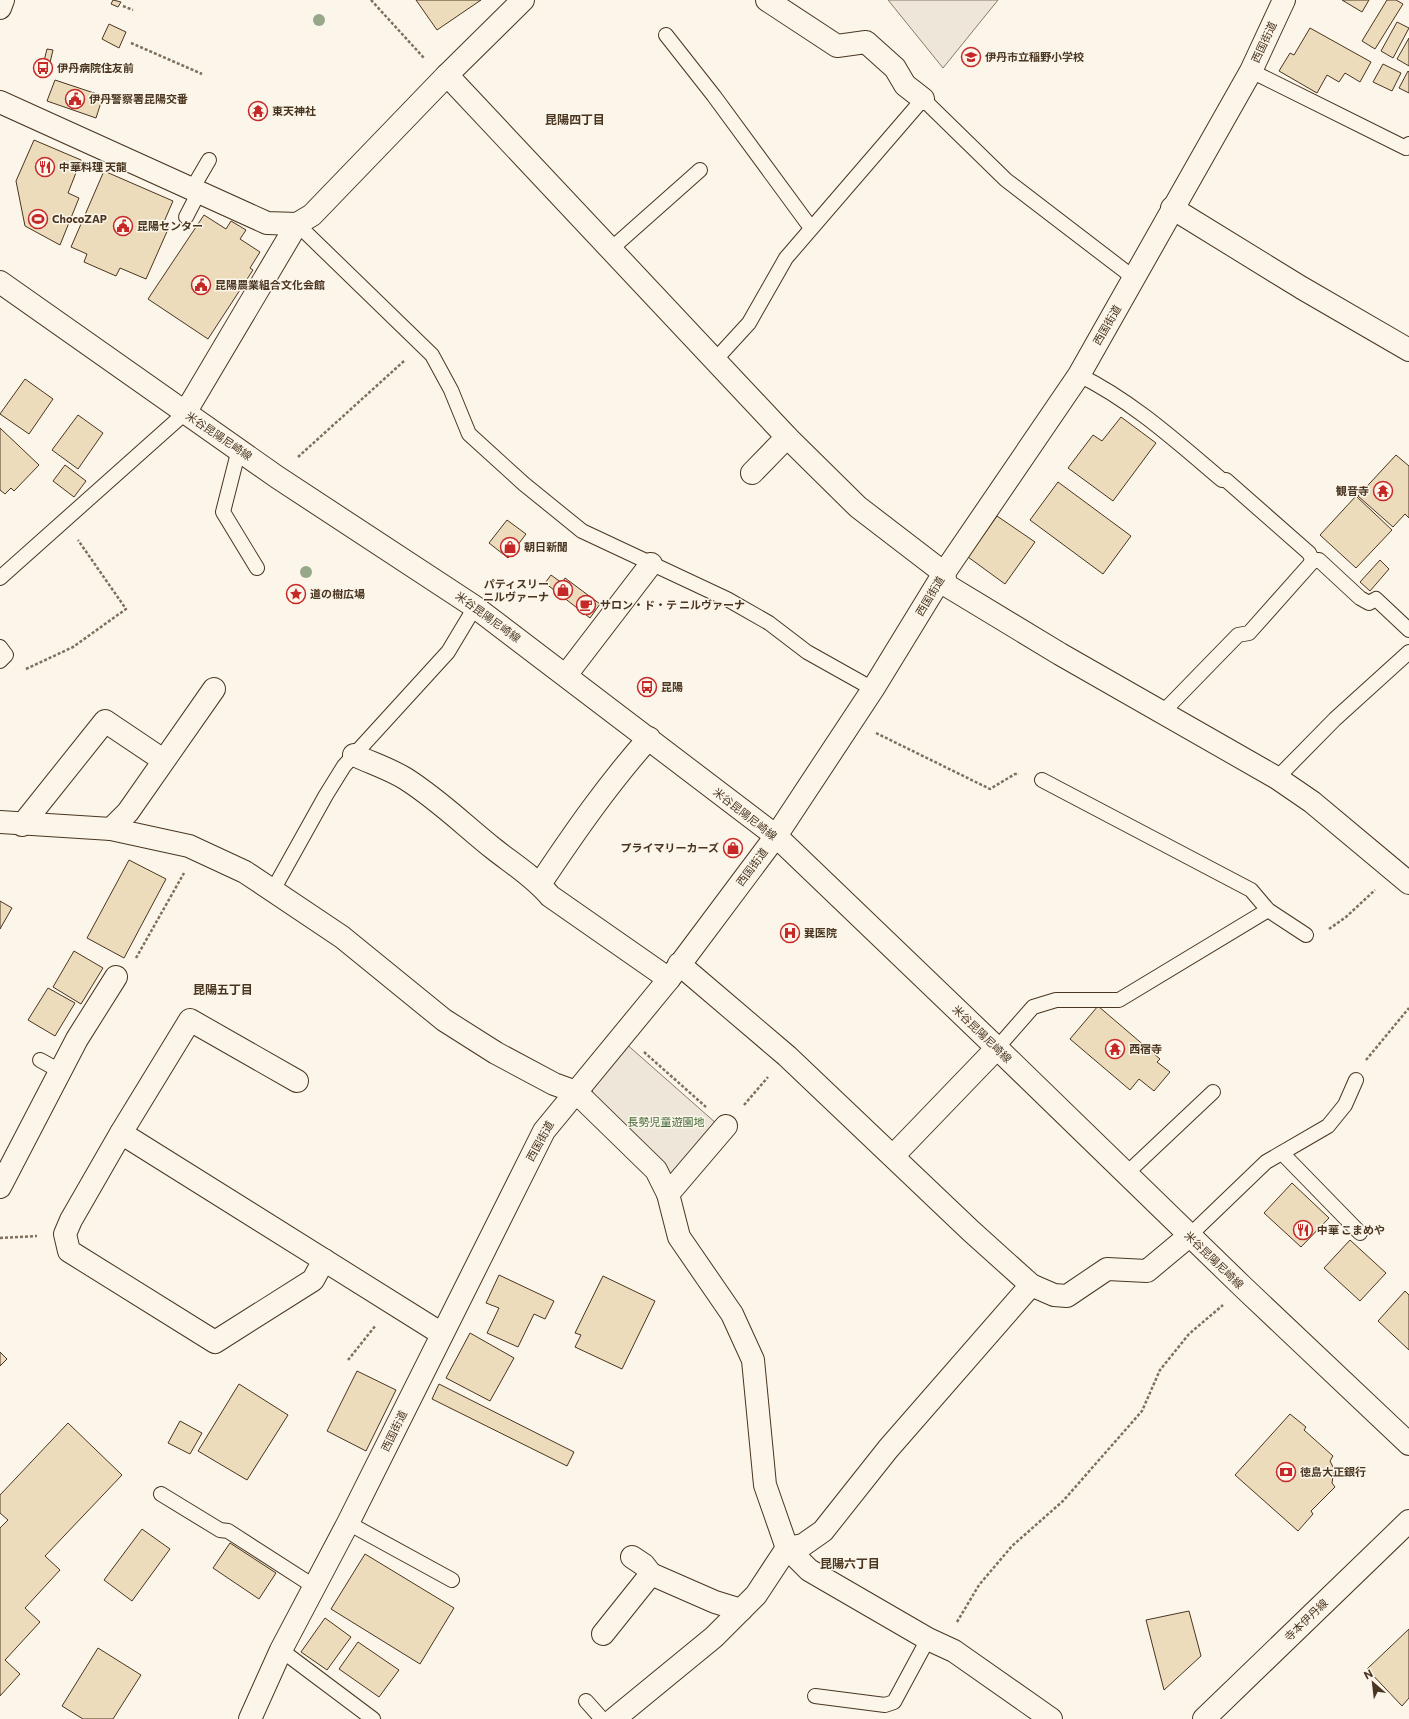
<svg xmlns="http://www.w3.org/2000/svg" width="1409" height="1719" font-family="Commissioner,'Noto Sans JP',sans-serif">
  <style>
    .green { fill: #ede6d9; stroke: #887966 }
    .building { fill: #ecdcbc; stroke: #4a3520 }
    .lines { fill: none; stroke-linecap: round; stroke-linejoin: round }
    .lane-casing { stroke: #4a3520; stroke-width: 16 }
    .street-casing { stroke: #4a3520; stroke-width: 24 }
    .secondary-casing { stroke: #4a3520; stroke-width: 24 }
    .highway-casing { stroke: #4a3520; stroke-width: 24 }
    .path { stroke: #7f6f5c; stroke-width: 2.5; stroke-dasharray: 3 2; stroke-linecap: butt }
    .lane { stroke: #fbf6e9; stroke-width: 14 }
    .street { stroke: #fbf6e9; stroke-width: 22 }
    .secondary { stroke: #fbf6e9; stroke-width: 22 }
    .highway { stroke: #fbf6e9; stroke-width: 22 }
    .tree { fill: #96a887 }
    .labels { text-anchor: middle; stroke-width: 3; stroke-linejoin: round; paint-order: stroke }
    .street-label { font-size: 11px; fill: #4a3520; stroke: #fbf6e9 }
    .poi-label { font-size: 11px; font-weight: bold; fill: #4a3520; stroke: #fbf6e9; text-anchor: start }
    .park-label { font-size: 11px; fill: #436837; stroke: #fbf6e9 }
    .neighbourhood-label { font-size: 12px; font-weight: bold; fill: #4a3520; stroke: #fbf6e9 }
  </style>
  <rect width="100%" height="100%" fill="#fbf6e9"/>
  <g class="green">
    <path d="M888 0H998L943 68Z"/>
    <path d="M624 1042 717 1124 669 1178 594 1098 591 1085Z"/>
  </g>
  <g class="building">
    <path d="M113 0 121 2 118 7 111 4Z"/>
    <path d="M416 0H481L437 30Z"/>
    <path d="M1342 0H1369L1362 12Z"/>
    <path d="M1387 0H1396L1403 4 1375 49 1362 41Z"/>
    <path d="M1397 22 1409 28 1393 58 1381 51Z"/>
    <path d="M109 24 126 32 119 48 102 39Z"/>
    <path d="M1310 28 1371 62 1360 82 1345 73 1339 82 1327 75 1317 93 1279 71 1290 53 1294 55Z"/>
    <path d="M1409 38V66L1397 59Z"/>
    <path d="M47 49 53 50 48 71 42 69Z"/>
    <path d="M1383 64 1401 73 1392 91 1373 82Z"/>
    <path d="M1408 71 1409 72V93L1399 88Z"/>
    <path d="M55 80 103 96 96 118 47 101Z"/>
    <path d="M34 140 81 160 68 193 79 198 60 245 25 226 16 181Z"/>
    <path d="M104 171 173 201 163 224 169 227 146 279 120 268 116 276 84 262 87 254 71 247Z"/>
    <path d="M204 215 226 229 231 221 246 230 240 239 260 252 250 268 253 270 208 339 148 299Z"/>
    <path d="M25 379 53 399 29 434 0 414Z"/>
    <path d="M78 415 103 433 78 469 52 450Z"/>
    <path d="M1121 417 1156 443 1113 501 1068 468 1093 435 1102 441Z"/>
    <path d="M0 428 39 465 14 491 11 488 5 494 0 490Z"/>
    <path d="M1396 455 1409 466V518L1405 514 1393 527 1358 496Z"/>
    <path d="M65 465 86 481 74 497 53 481Z"/>
    <path d="M1058 482 1131 536 1103 574 1030 520Z"/>
    <path d="M1356 496 1392 530 1356 568 1320 535Z"/>
    <path d="M997 516 1035 542 1005 584 968 557Z"/>
    <path d="M507 520 526 534 508 558 489 543Z"/>
    <path d="M1380 560 1389 569 1370 591 1360 582Z"/>
    <path d="M551 575 562 583 565 578 600 604 590 618 545 583Z"/>
    <path d="M129 860 166 879 124 958 87 938Z"/>
    <path d="M0 901 12 908 0 929Z"/>
    <path d="M74 951 103 968 81 1004 53 987Z"/>
    <path d="M48 988 75 1003 55 1036 28 1020Z"/>
    <path d="M1098 1006 1160 1059 1157 1062 1170 1072 1154 1091 1139 1079 1130 1090 1070 1039Z"/>
    <path d="M1292 1183 1329 1218 1301 1247 1264 1213Z"/>
    <path d="M1350 1240 1386 1273 1360 1301 1324 1268Z"/>
    <path d="M499 1275 554 1301 545 1319 534 1314 518 1347 487 1333 499 1308 486 1303Z"/>
    <path d="M603 1276 655 1301 622 1369 575 1347 581 1335 575 1333Z"/>
    <path d="M1405 1291 1409 1295V1350L1378 1321Z"/>
    <path d="M470 1333 514 1358 490 1401 446 1378Z"/>
    <path d="M0 1352 7 1359 0 1366Z"/>
    <path d="M357 1371 396 1390 366 1451 327 1431Z"/>
    <path d="M239 1384 288 1415 247 1480 198 1451Z"/>
    <path d="M439 1384 574 1452 567 1466 432 1399Z"/>
    <path d="M1290 1414 1306 1427 1304 1430 1333 1456 1330 1461 1334 1469 1332 1483 1335 1487 1311 1511 1313 1514 1298 1531 1235 1475Z"/>
    <path d="M180 1421 202 1433 190 1454 168 1443Z"/>
    <path d="M68 1423 122 1475 45 1556 60 1570 25 1608 40 1622 5 1660 20 1674 0 1696V1528L8 1520 0 1513V1495Z"/>
    <path d="M142 1529 170 1549 132 1601 104 1580Z"/>
    <path d="M230 1543 276 1573 259 1599 213 1568Z"/>
    <path d="M365 1554 454 1608 420 1664 331 1609Z"/>
    <path d="M1189 1611 1201 1656 1164 1690 1146 1620Z"/>
    <path d="M325 1618 351 1637 327 1670 301 1652Z"/>
    <path d="M1409 1629V1698L1402 1706 1367 1669Z"/>
    <path d="M358 1642 399 1670 379 1697 339 1669Z"/>
    <path d="M98 1648 141 1675 113 1719H83L62 1706Z"/>
  </g>
  <g class="lines">
    <g class="lane-casing">
      <g id="lane">
        <path d="M666 35 714 96 811 228"/>
        <path d="M1251 71 1406 148 1409 144"/>
        <path d="M192 189 209 160"/>
        <path d="M186 217 199 192"/>
        <path d="M297 224 432 355 451 390 469 434 524 484 582 531 727 599 769 623 807 652 873 689"/>
        <path d="M611 249 700 170"/>
        <path d="M716 359 749 323 786 258 923 99 1006 180 1134 278"/>
        <path d="M1079 375C1132 401 1177 442 1222 480H1226L1309 553 1313 561 1319 560 1360 598 1369 603 1376 599 1409 630"/>
        <path d="M239 449 223 512 257 568"/>
        <path d="M0 578 185 413"/>
        <path d="M0 647 6 655 0 661"/>
        <path d="M1162 713 1238 635 1249 633 1313 561"/>
        <path d="M1277 778 1335 719 1409 652"/>
        <path d="M1042 780 1251 890 1268 910 1306 935"/>
        <path d="M273 890 326 795 344 766 448 652 475 607"/>
        <path d="M997 1048 1033 1007 1056 1000H1119L1268 910"/>
        <path d="M40 1060 60 1071"/>
        <path d="M1282 1153 1360 1233"/>
        <path d="M1126 1174 1213 1092"/>
        <path d="M1189 1236 1266 1162 1328 1126 1345 1105 1356 1080"/>
        <path d="M161 1494 220 1530 228 1531 315 1587"/>
        <path d="M348 1523 452 1580"/>
        <path d="M281 1650 373 1719"/>
        <path d="M815 1696 885 1705 894 1702 928 1639"/>
        <path d="M586 1701 602 1719"/>
      </g>
    </g>
    <g class="street-casing">
      <g id="street">
        <path d="M523 0 447 75 787 437 858 507 944 573 946 585 1060 654 1277 778 1312 802 1409 883"/>
        <path d="M767 0 837 46 866 42 895 68 905 85 923 99"/>
        <path d="M0 102 267 223 297 224"/>
        <path d="M1172 208 1302 288 1409 350"/>
        <path d="M185 413 297 224 312 215 447 75"/>
        <path d="M752 473 787 437"/>
        <path d="M566 675 651 564"/>
        <path d="M354 755C371 763 390 769 406 779 439 800 465 826 494 849 513 864 534 877 550 896L669 979"/>
        <path d="M0 822 111 829 189 846 245 872 342 937 444 1020 496 1053 554 1084 576 1092 656 1170 668 1194 679 1237 732 1314 753 1360 765 1485 787 1548 809 1570 928 1639 954 1651 1051 1719"/>
        <path d="M22 825 105 721 163 760"/>
        <path d="M111 829 128 812 214 689"/>
        <path d="M540 884C574 833 608 784 649 738"/>
        <path d="M679 964 787 1056 971 1231 1031 1285 1054 1295 1067 1296 1107 1269 1147 1271 1189 1236"/>
        <path d="M297 1081 190 1020 121 1133 71 1220 65 1234 69 1251 215 1342 313 1280 324 1260"/>
        <path d="M121 1133 442 1334"/>
        <path d="M893 1156 997 1048"/>
        <path d="M0 1187 77 1039 116 977"/>
        <path d="M668 1194 726 1126"/>
        <path d="M632 1557 644 1565 651 1574"/>
        <path d="M603 1634 651 1574 715 1602 741 1610"/>
        <path d="M250 1719 281 1650 348 1523 544 1131 669 979 776 836 873 689 944 573 1079 375 1251 71 1284 0"/>
        <path d="M614 1719 714 1637 756 1595 787 1548 803 1545 823 1531 888 1449 1031 1285"/>
      </g>
    </g>
    <g class="secondary-casing">
      <g id="secondary">
        <path d="M0 282 277 477 475 607 776 836 997 1048 1243 1287 1409 1444"/>
        <path d="M1204 1719 1409 1521"/>
      </g>
    </g>
    <g class="highway-casing">
      <path id="highway" d="M0 8 3 0"/>
    </g>
    <g class="path">
      <path d="M371 0 424 58"/>
      <path d="M123 6 133 10"/>
      <path d="M131 43 202 74"/>
      <path d="M298 457 404 361"/>
      <path d="M26 669 73 647 126 609 78 540"/>
      <path d="M876 733 990 789 1015 774H1019"/>
      <path d="M1329 929 1346 917 1375 890"/>
      <path d="M136 958 184 873"/>
      <path d="M644 1052 706 1107"/>
      <path d="M1366 1060 1409 1008"/>
      <path d="M744 1105 768 1077"/>
      <path d="M0 1238 37 1236"/>
      <path d="M348 1360 376 1325"/>
      <path d="M957 1622 979 1585 1012 1546 1063 1501 1142 1411 1160 1370 1189 1334 1223 1305"/>
    </g>
    <use href="#lane" class="lane"/>
    <use href="#street" class="street"/>
    <use href="#secondary" class="secondary"/>
    <use href="#highway" class="highway"/>
  </g>
  <g class="tree">
    <circle cx="319" cy="20" r="6"/>
    <circle cx="306" cy="572" r="6"/>
  </g>
  <defs>
    <g id="school-ring" transform="scale(1)"><circle r="9.5" fill="#fbf6e9" stroke="#c62828" stroke-width="1.5"/><path d="M0-5L7-2L0 1L-7-2ZM-4 1L0 2.5L4 1V4Q0 6-4 4Z" fill="#c62828"/></g>
    <g id="bus-ring" transform="scale(1)"><circle r="9.5" fill="#fbf6e9" stroke="#c62828" stroke-width="1.5"/><path d="M-5-6H5V4H4V6H2V4H-2V6H-4V4H-5ZM-3.5-4V0h7V-4ZM-3.5 1.2v1.5H-2V1.2ZM2 1.2v1.5H3.5V1.2Z" fill="#c62828"/></g>
    <g id="civic-ring" transform="scale(1)"><circle r="9.5" fill="#fbf6e9" stroke="#c62828" stroke-width="1.5"/><path d="M-.6-6.5H3V-4.5H.6V-3L4-1V1h2V6H-6V1h2V-1L-.6-3ZM-1.2 2.5V6h2.4V2.5Z" fill="#c62828"/></g>
    <g id="temple-ring" transform="scale(1)"><circle r="9.5" fill="#fbf6e9" stroke="#c62828" stroke-width="1.5"/><path d="M0-6L5-2H3V0L6.5 2.5H4V6H1.5V3h-3V6H-4V2.5H-6.5L-3 0V-2H-5Z" fill="#c62828"/></g>
    <g id="restaurant-ring" transform="scale(1)"><circle r="9.5" fill="#fbf6e9" stroke="#c62828" stroke-width="1.5"/><path d="M-5-6h1v4h1v-4h1v4h1v-4h1v5L-1.5 .5V6h-2V.5L-5-1ZM5-6V6H3V1.5H1.5Q1.5-4 5-6Z" fill="#c62828"/></g>
    <g id="stadium-ring" transform="scale(1)"><circle r="9.5" fill="#fbf6e9" stroke="#c62828" stroke-width="1.5"/><path d="M0-5a6.5 5 0 1 0 0 10a6.5 5 0 1 0 0-10ZM-3.5-1.8h7v3.6h-7Z" fill="#c62828"/></g>
    <g id="shop-ring" transform="scale(1)"><circle r="9.5" fill="#fbf6e9" stroke="#c62828" stroke-width="1.5"/><path d="M-5-2.5h2.3a2.7 3.5 0 0 1 5.4 0H5L5.5 6h-11ZM-1.5-2.5h3a1.5 2.3 0 0 0-3 0Z" fill="#c62828"/></g>
    <g id="sight-ring" transform="scale(1)"><circle r="9.5" fill="#fbf6e9" stroke="#c62828" stroke-width="1.5"/><path d="M0-6L1.8-2.2L6-1.7L2.9 1.2L3.7 5.4L0 3.3L-3.7 5.4L-2.9 1.2L-6-1.7L-1.8-2.2Z" fill="#c62828"/></g>
    <g id="cafe-ring" transform="scale(1)"><circle r="9.5" fill="#fbf6e9" stroke="#c62828" stroke-width="1.5"/><path d="M-5.5-4.5H6V0H3Q3 3.5 0 3.5H-2.5Q-5.5 3.5-5.5 0ZM3-3.2v2h1.7v-2ZM-6 4.5H4V6H-6Z" fill="#c62828"/></g>
    <g id="hospital-ring" transform="scale(1)"><circle r="9.5" fill="#fbf6e9" stroke="#c62828" stroke-width="1.5"/><path d="M-5-5h3v3.5h4V-5h3V5h-3V1.5h-4V5h-3Z" fill="#c62828"/></g>
    <g id="bank-ring" transform="scale(1)"><circle r="9.5" fill="#fbf6e9" stroke="#c62828" stroke-width="1.5"/><path d="M-6-4H6V4H-6ZM0-2.3a2.3 2.3 0 1 0 0 4.6a2.3 2.3 0 1 0 0-4.6Z" fill="#c62828"/></g>
  </defs>
  <g fill-rule="evenodd">
    <use href="#school-ring" x="971" y="57"/>
    <use href="#bus-ring" x="43" y="68"/>
    <use href="#civic-ring" x="75" y="99"/>
    <use href="#temple-ring" x="258" y="111"/>
    <use href="#restaurant-ring" x="45" y="167"/>
    <use href="#stadium-ring" x="38" y="219"/>
    <use href="#civic-ring" x="123" y="226"/>
    <use href="#civic-ring" x="201" y="285"/>
    <use href="#temple-ring" x="1383" y="491"/>
    <use href="#shop-ring" x="510" y="547"/>
    <use href="#shop-ring" x="563" y="590"/>
    <use href="#sight-ring" x="296" y="594"/>
    <use href="#cafe-ring" x="586" y="605"/>
    <use href="#bus-ring" x="647" y="687"/>
    <use href="#shop-ring" x="733" y="848"/>
    <use href="#hospital-ring" x="790" y="933"/>
    <use href="#temple-ring" x="1115" y="1049"/>
    <use href="#restaurant-ring" x="1303" y="1230"/>
    <use href="#bank-ring" x="1286" y="1472"/>
  </g>
  <g class="labels">
    <g class="street-label">
      <text transform="translate(1264 42) rotate(-65)" y="4">西国街道</text>
      <text transform="translate(1107 325) rotate(-60)" y="4">西国街道</text>
      <text transform="translate(219 436) rotate(34)" y="4">米谷昆陽尼崎線</text>
      <text transform="translate(930 596) rotate(-59)" y="4">西国街道</text>
      <text transform="translate(488 617) rotate(36)" y="4">米谷昆陽尼崎線</text>
      <text transform="translate(745 814) rotate(38)" y="4">米谷昆陽尼崎線</text>
      <text transform="translate(752 867) rotate(-53)" y="4">西国街道</text>
      <text transform="translate(982 1034) rotate(44)" y="4">米谷昆陽尼崎線</text>
      <text transform="translate(540 1141) rotate(-61)" y="4">西国街道</text>
      <text transform="translate(1214 1260) rotate(44)" y="4">米谷昆陽尼崎線</text>
      <text transform="translate(394 1431) rotate(-64)" y="4">西国街道</text>
      <text transform="translate(1306 1620) rotate(-44)" y="4">寺本伊丹線</text>
    </g>
    <g class="poi-label">
      <text x="985" y="61">伊丹市立稲野小学校</text>
      <text x="57" y="72">伊丹病院住友前</text>
      <text x="89" y="103">伊丹警察署昆陽交番</text>
      <text x="272" y="115">東天神社</text>
      <text x="59" y="171">中華料理 天龍</text>
      <text x="52" y="223">ChocoZAP</text>
      <text x="137" y="230">昆陽センター</text>
      <text x="215" y="289">昆陽農業組合文化会館</text>
      <text x="1369" y="495" text-anchor="end">観音寺</text>
      <text x="524" y="551">朝日新聞</text>
      <text x="549" y="588" text-anchor="end">パティスリー<tspan x="549" dy="13">ニルヴァーナ</tspan></text>
      <text x="310" y="598">道の樹広場</text>
      <text x="600" y="609">サロン・ド・テ ニルヴァーナ</text>
      <text x="661" y="691">昆陽</text>
      <text x="719" y="852" text-anchor="end">プライマリーカーズ</text>
      <text x="804" y="937">巽医院</text>
      <text x="1129" y="1053">西宿寺</text>
      <text x="1317" y="1234">中華 こまめや</text>
      <text x="1300" y="1476">徳島大正銀行</text>
    </g>
    <g class="park-label">
      <text x="666" y="1126">長勢児童遊園地</text>
    </g>
    <g class="neighbourhood-label">
      <text x="575" y="124">昆陽四丁目</text>
      <text x="223" y="994">昆陽五丁目</text>
      <text x="850" y="1568">昆陽六丁目</text>
    </g>
  </g>
  <g transform="translate(1373 1683) rotate(332)" stroke="#fbf6e9" stroke-width="3" paint-order="stroke">
  <path d="M0-3L7 15L0 10L-7 15Z" fill="#4a3520"/>
  <text y="-6" font-size="11" font-weight="bold" text-anchor="middle" fill="#4a3520">N</text>
  </g>
</svg>
